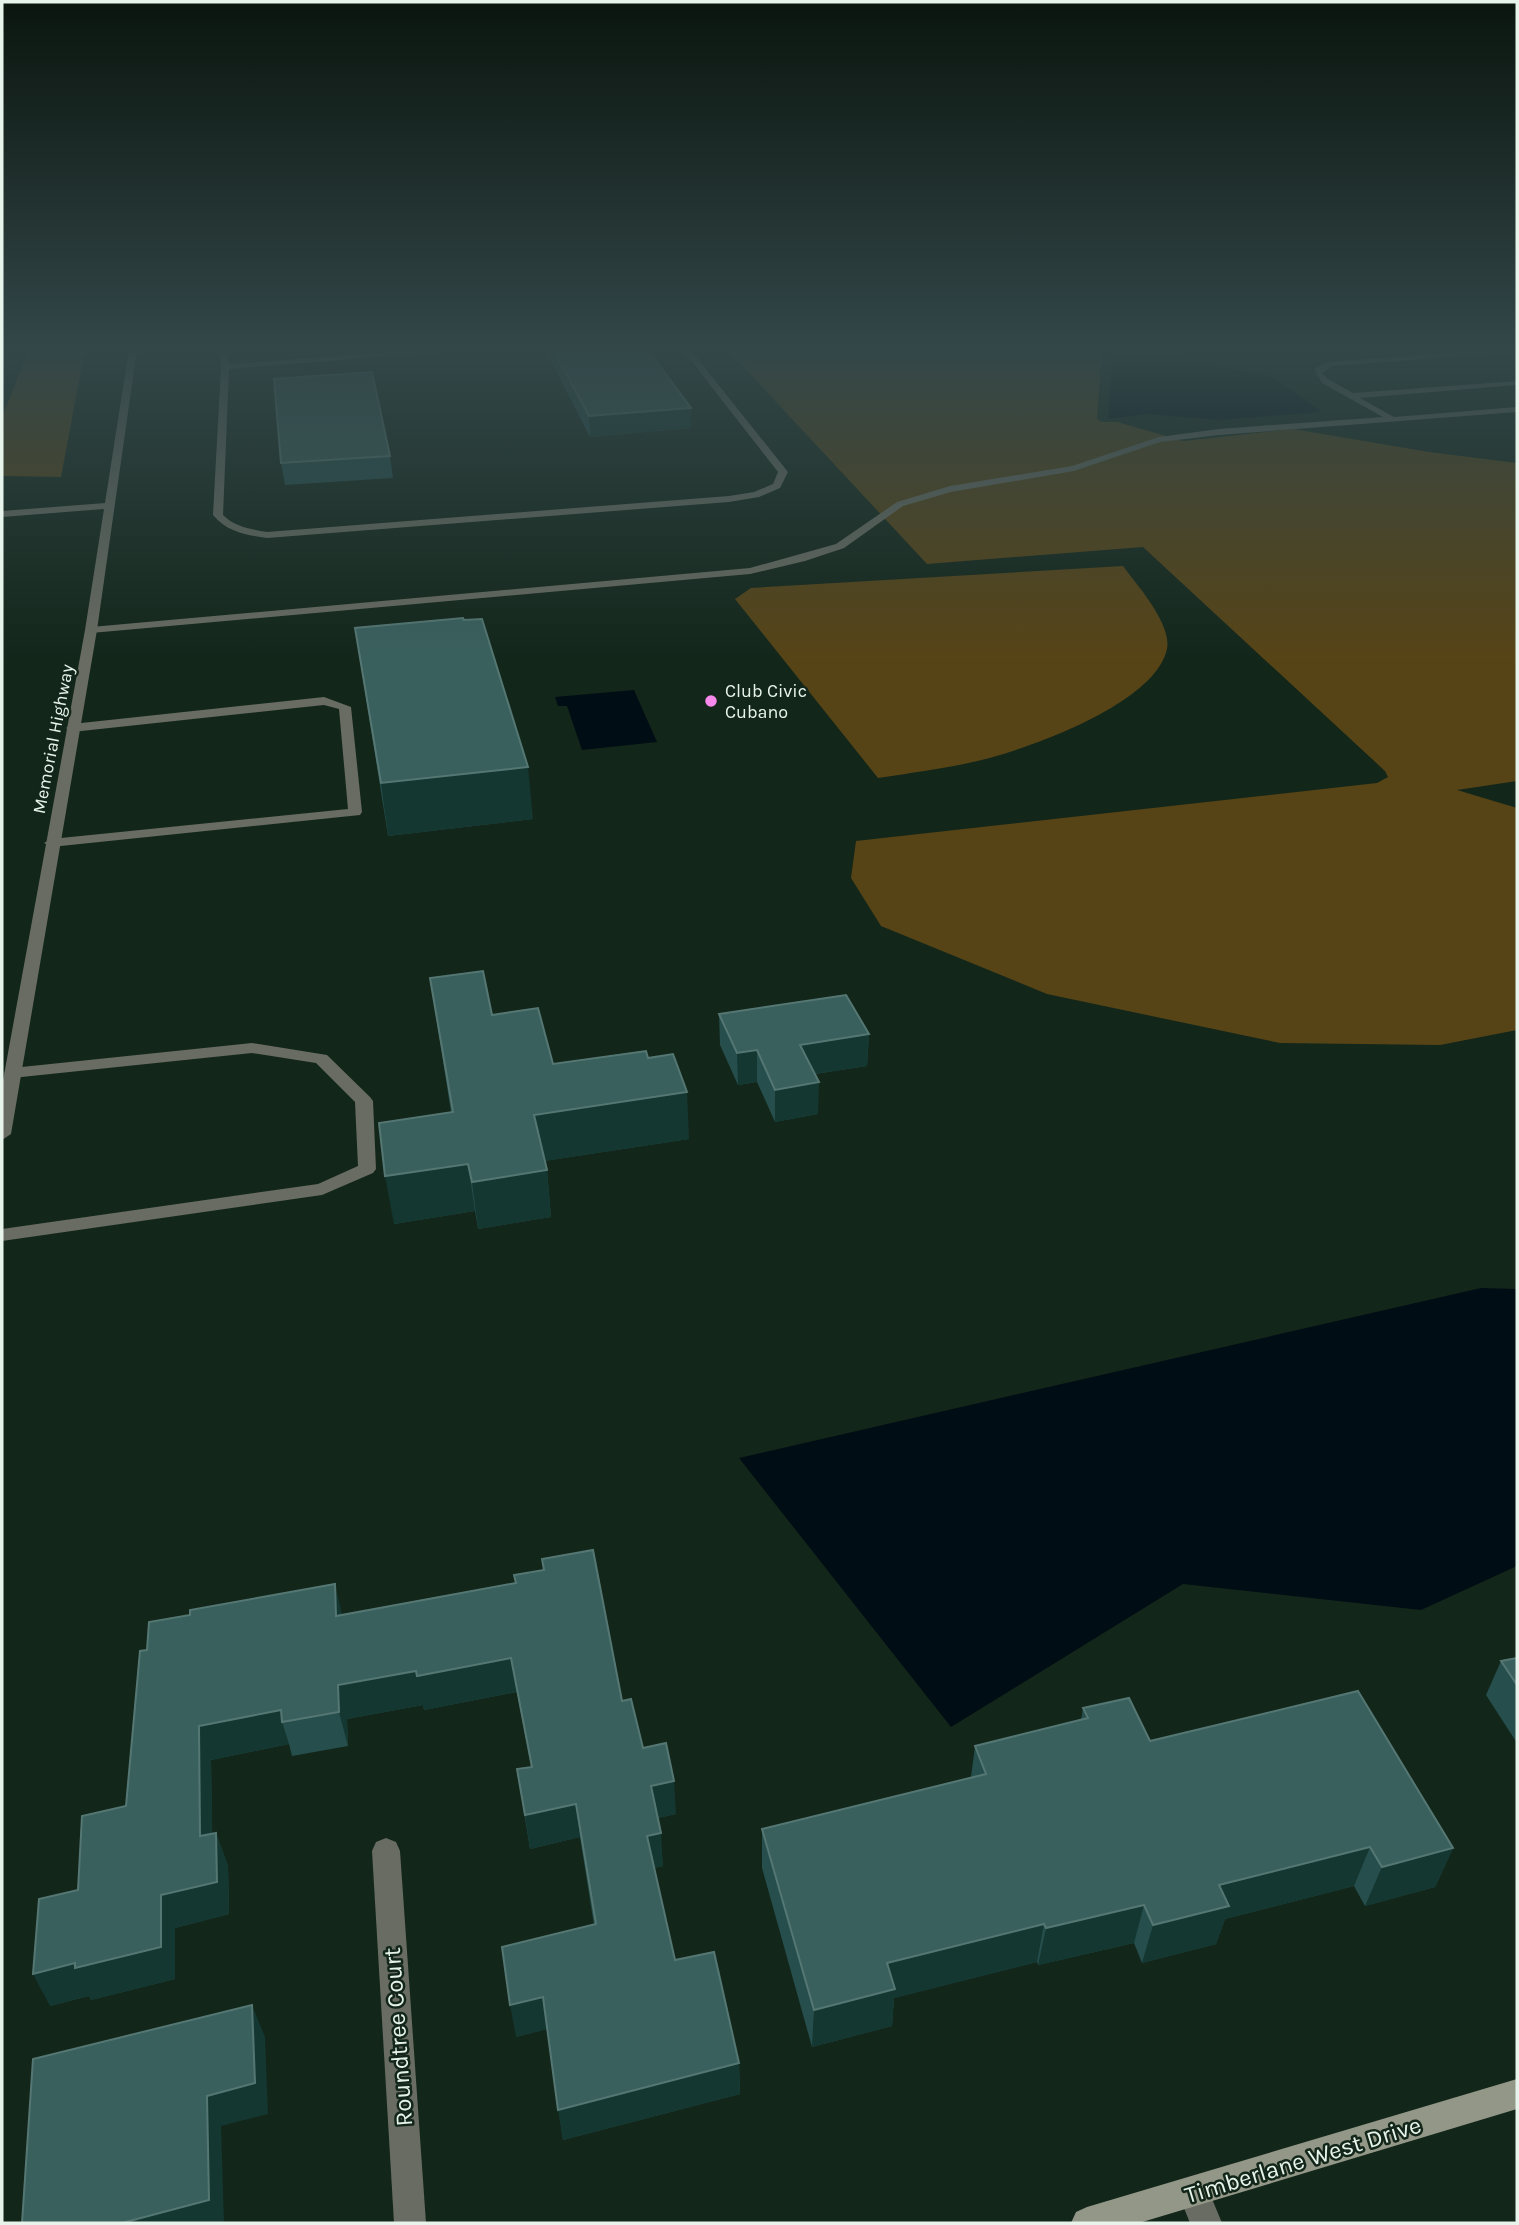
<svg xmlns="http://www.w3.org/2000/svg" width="1519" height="2225" font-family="Karla,sans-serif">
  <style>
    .green { fill: #574416 }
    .water { fill: #000d14 }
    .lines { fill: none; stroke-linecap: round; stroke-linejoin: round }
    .lane { fill: #696c62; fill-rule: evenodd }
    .street { fill: #696c62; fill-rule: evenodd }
    .secondary { fill: #929787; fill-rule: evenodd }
    .wall { fill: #264e4c }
    .shaded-wall { fill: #153731 }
    .building { fill: #3a605d; stroke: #557773; stroke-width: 2 }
    .poi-dot { fill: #f788ec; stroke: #13261a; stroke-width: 2.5 }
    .labels { text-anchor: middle; stroke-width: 5; stroke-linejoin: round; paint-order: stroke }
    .far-poi-label { font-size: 18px; fill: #e7f4eb; stroke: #13261a; text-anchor: start }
    .far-street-label { font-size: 18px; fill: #e7f4eb; stroke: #13261a }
    .near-street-label { font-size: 24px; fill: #e7f4eb; stroke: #13261a }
  </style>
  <rect width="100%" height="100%" fill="#13261a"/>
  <g class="green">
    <path d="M29 349H85L61 477 2 476V417Z"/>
    <path d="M727 349H1102L1097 419 1102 422H1117L1183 441 1293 429 1429 452 1517 463V781L1457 790 1517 808V1030L1440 1045 1280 1043 1047 994 881 926 851 878 856 841 1377 783 1388 777 1385 771 1143 547 927 564Z"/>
    <path d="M1123 566C1137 585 1172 624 1167 649 1155 705 1023 751 973 762 942 769 910 773 878 778L735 599 751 588Z"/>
  </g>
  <g class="water">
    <path d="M1113 349H1171L1179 358 1195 363 1270 375 1322 412 1219 420 1147 414 1108 419Z"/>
    <path d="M634 690 657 742 582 750 567 706H558L555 697Z"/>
    <path d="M1481 1288 1517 1289V1566L1421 1610 1183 1584 951 1727 739 1458Z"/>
  </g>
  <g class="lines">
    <g class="lane">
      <path d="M219 349H227L229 364 435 349H475L229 369 223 515C235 527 250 529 267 532L729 496 754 492 773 484 778 472 682 349H690L788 472 780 488 759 497 729 502 267 538C246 535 227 532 213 515L221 367Z"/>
      <path d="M1496 349H1517V352L1332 366 1322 373 1328 379 1353 393 1517 381V385L1360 398 1394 417 1517 407V412L1219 435 1160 442 1074 471 951 492 903 506 844 548 805 561 750 574 91 633 85 630 91 627 750 568 836 544 897 502 950 486 1072 466 1159 437 1219 429 1383 417 1322 383 1314 369 1328 362Z"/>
      <path d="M324 697 351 707 362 812 360 815 51 847 44 843 51 839 348 809 339 709 324 705 72 732 66 728 72 724Z"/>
      <path d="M252 1043 327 1055 370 1097 373 1101 376 1169 373 1173 322 1195 2 1241V1229L318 1184 358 1166 355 1102 316 1063 252 1053 12 1078 4 1073 12 1068Z"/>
    </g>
    <g class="street">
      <path d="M129 349H137L97 630 11 1134 2 1140V1086L85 630 104 509 2 517V511L105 503Z"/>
      <path d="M386 1838 396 1842 400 1851 426 2223H394L372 1851 376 1842Z"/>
      <path d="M1194 2177 1205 2182 1222 2223H1190L1178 2193 1183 2182Z"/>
    </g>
    <path class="secondary" d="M1517 2079V2109L1139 2223H1071L1076 2212 1087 2207Z"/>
  </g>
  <g class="wall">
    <path d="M543 349H647L691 408V428L590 437 554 367Z"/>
    <path d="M390 456 393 478 285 485 281 463Z"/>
    <path d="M355 628 533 819 388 836Z"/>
    <path d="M430 978 492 1015 553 1064 648 1058 689 1139 544 1161 547 1170 551 1217 478 1229 475 1211 394 1224 451 1112Z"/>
    <path d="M719 1014 869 1034 867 1066 815 1074 818 1114 775 1122 757 1082 738 1085 720 1045Z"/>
    <path d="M343 1615 622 1701 643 1748 676 1814 658 1818 663 1866 654 1868 675 1960 739 2063 740 2094 563 2140 547 2029 516 2037 594 1925 580 1837 530 1849 517 1769 531 1767 517 1692 424 1710 423 1705 347 1719 348 1746 292 1756 289 1744 211 1760 212 1834 216 1833 228 1866 229 1914 175 1928V1979L91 2000 89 1996 50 2006 78 1890 126 1806 147 1650Z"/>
    <path d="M1517 1658V1743L1486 1695 1501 1661Z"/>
    <path d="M1083 1708 1150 1741 1453 1848 1435 1887 1365 1906 1354 1886 1225 1919 1216 1944 1142 1963 1134 1943 1038 1965 1037 1962 894 1998 892 2026 812 2047 762 1868V1829L971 1777 975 1746 1081 1720Z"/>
  </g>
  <g class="shaded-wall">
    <path d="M1398 349H1422L1398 351Z"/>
    <path d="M691 408V428L590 437 589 416Z"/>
    <path d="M528 767 533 819 388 836 381 783Z"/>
    <path d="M869 1034 867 1066 800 1076V1045Z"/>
    <path d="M757 1050V1082L738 1085 737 1053Z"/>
    <path d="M819 1082 818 1114 775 1122V1090Z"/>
    <path d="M687 1092 689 1139 538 1162 534 1115Z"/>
    <path d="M468 1164 475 1211 394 1224 385 1176Z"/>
    <path d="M547 1170 551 1217 478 1229 472 1182Z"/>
    <path d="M335 1584 343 1618 336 1616Z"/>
    <path d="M511 1658 517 1692 424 1710 423 1705 347 1719 348 1746 339 1712 338 1685 416 1671Z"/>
    <path d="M281 1710 282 1722 289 1744 211 1760 213 1869 200 1836 199 1726Z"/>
    <path d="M674 1781 676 1814 654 1819 651 1786Z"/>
    <path d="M576 1804 580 1837 530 1849 525 1815Z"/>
    <path d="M216 1833 228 1866 229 1914 175 1928V1979L91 2000 89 1996 50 2006 33 1974Z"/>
    <path d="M661 1833 663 1866 650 1869 647 1836Z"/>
    <path d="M1370 1847 1354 1886 1225 1919 1216 1944 1142 1963 1153 1925 1219 1885Z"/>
    <path d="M1453 1848 1435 1887 1365 1906 1382 1867Z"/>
    <path d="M1144 1905 1134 1943 1038 1965 1046 1928Z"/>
    <path d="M1044 1924 1037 1962 894 1998 892 2026 812 2047 814 2010 887 1963Z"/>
    <path d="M543 1997 548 2029 516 2037 510 2005Z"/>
    <path d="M252 2005 265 2037 268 2114 221 2126 224 2223H122L207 2096Z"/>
    <path d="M739 2063 740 2094 563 2140 558 2110Z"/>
  </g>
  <g class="building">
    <path d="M553 349H647L691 408 589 416Z"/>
    <path d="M372 372 390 456 281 463 274 379Z"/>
    <path d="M463 618 464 620 482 619 528 767 381 783 355 628Z"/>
    <path d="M483 971 492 1015 538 1008 553 1064 646 1051 648 1058 673 1054 687 1092 534 1115 547 1170 472 1182 468 1164 385 1176 379 1123 453 1112 430 978Z"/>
    <path d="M846 995 869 1034 800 1045 819 1082 775 1090 757 1050 737 1053 719 1014Z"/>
    <path d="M593 1550 622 1701 631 1699 643 1748 666 1743 674 1781 651 1786 661 1833 647 1836 675 1960 714 1952 739 2063 558 2110 543 1997 510 2005 502 1947 596 1924 576 1804 525 1815 517 1769 532 1767 511 1658 417 1676 416 1671 338 1685 339 1712 282 1722 281 1710 199 1726 200 1836 216 1833 217 1882 161 1895V1947L75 1968V1963L33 1974 39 1899 78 1890 82 1816 126 1806 140 1651 147 1650 149 1622 190 1615V1610L335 1584 336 1616 516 1583 514 1575 544 1570 542 1559Z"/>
    <path d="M1517 1658V1685L1501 1661Z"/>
    <path d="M1358 1691 1453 1848 1382 1867 1370 1847 1219 1885 1229 1906 1153 1925 1144 1905 1046 1928 1044 1924 887 1963 895 1989 814 2010 762 1829 986 1774 975 1746 1088 1718 1083 1708 1129 1698 1150 1741Z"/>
    <path d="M252 2005 255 2083 207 2096 209 2200 122 2223H22L33 2059Z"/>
  </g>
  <linearGradient id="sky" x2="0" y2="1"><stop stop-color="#0a150e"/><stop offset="0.53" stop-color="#334749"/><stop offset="1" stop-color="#334749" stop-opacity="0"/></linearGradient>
  <rect width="1519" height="661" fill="url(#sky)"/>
  <circle class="poi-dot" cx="711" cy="701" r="7"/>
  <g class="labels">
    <g class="far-poi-label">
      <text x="725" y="697">Club Civic<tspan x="725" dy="21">Cubano</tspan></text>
    </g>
    <g class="far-street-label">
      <text transform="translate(53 739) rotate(-79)" y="6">Memorial Highway</text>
    </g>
    <g class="near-street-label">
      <text transform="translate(398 2037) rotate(-94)" y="8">Roundtree Court</text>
      <text transform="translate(1303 2160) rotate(-17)" y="8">Timberlane West Drive</text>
    </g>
  </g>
  <rect width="1519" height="2225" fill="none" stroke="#e7f4eb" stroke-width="7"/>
</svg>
